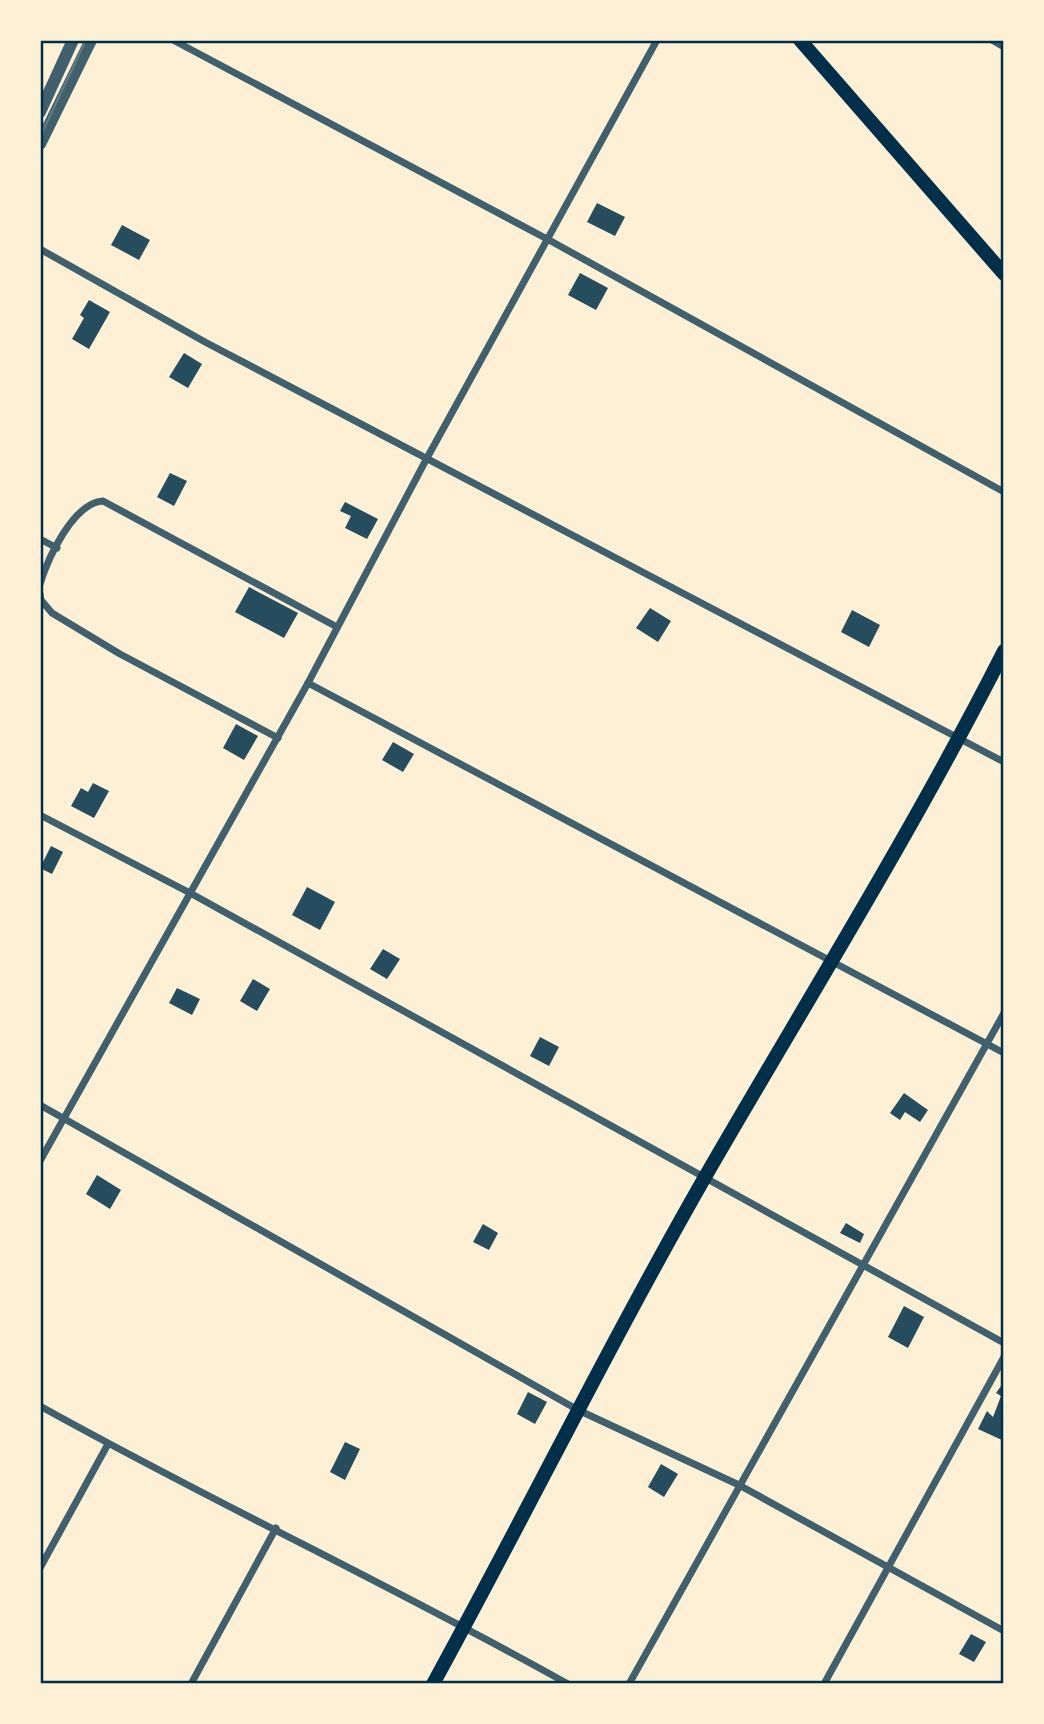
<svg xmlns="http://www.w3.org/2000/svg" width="1044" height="1724" font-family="'Roboto Condensed',sans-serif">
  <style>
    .building { fill: #264d5e }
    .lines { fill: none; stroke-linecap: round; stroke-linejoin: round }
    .minor { stroke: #3f606c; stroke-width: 7 }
    .tertiary { stroke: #3f606c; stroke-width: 12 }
    .secondary { stroke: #003049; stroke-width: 14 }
    .tram { stroke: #657d81; stroke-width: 2 }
    .neatline { fill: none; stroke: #003049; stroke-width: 2.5 }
  </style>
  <rect width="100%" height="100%" fill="#fdf0d5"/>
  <g class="building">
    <path d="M597 203 625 217 615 236 587 222Z"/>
    <path d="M122 225 150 240 139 260 111 245Z"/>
    <path d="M580 273 608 288 596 310 568 295Z"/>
    <path d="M89 300 110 312 89 349 72 339 84 318 80 315Z"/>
    <path d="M184 353 202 364 188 388 169 377Z"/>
    <path d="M170 473 187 481 174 506 157 497Z"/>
    <path d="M345 502 378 519 367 539 345 528 351 516 340 511Z"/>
    <path d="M249 587 298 613 284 638 235 612Z"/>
    <path d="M650 608 671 621 658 642 636 628Z"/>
    <path d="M852 610 880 625 869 647 841 632Z"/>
    <path d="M236 724 258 736 244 760 223 748Z"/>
    <path d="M393 742 414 754 403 772 382 760Z"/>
    <path d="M93 783 109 791 94 818 71 806 81 788 88 792Z"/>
    <path d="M51 846 63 852 52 874 40 868Z"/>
    <path d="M307 887 335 902 320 930 292 915Z"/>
    <path d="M383 949 400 959 387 979 370 969Z"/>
    <path d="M253 979 270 989 257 1011 240 1001Z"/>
    <path d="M177 988 200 999 192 1015 169 1003Z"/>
    <path d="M540 1037 559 1047 549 1066 530 1056Z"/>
    <path d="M904 1093 928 1110 920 1122 905 1112 900 1120 890 1113Z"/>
    <path d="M97 1175 121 1190 110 1209 86 1194Z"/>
    <path d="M846 1223 864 1234 860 1243 840 1233Z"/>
    <path d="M483 1224 498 1233 489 1250 473 1242Z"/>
    <path d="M904 1306 924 1317 908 1348 888 1337Z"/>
    <path d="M1004 1382V1441L978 1429 987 1411 993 1417 1001 1396 996 1393Z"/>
    <path d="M528 1392 547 1402 535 1424 517 1414Z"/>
    <path d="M345 1442 360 1449 345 1480 330 1472Z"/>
    <path d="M661 1464 678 1474 664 1497 648 1487Z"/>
    <path d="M971 1634 986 1642 974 1662 959 1654Z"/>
  </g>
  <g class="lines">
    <g class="minor">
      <path d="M173 40 549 240 1004 492"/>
      <path d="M992 40 1004 47"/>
      <path d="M40 249 205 342 1004 762"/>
      <path d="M40 539 57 548"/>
      <path d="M40 584C48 558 73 503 103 501L337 627"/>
      <path d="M40 594 41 600 52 613 120 654 278 738"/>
      <path d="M308 683 1004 1053"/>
      <path d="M40 815 192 894 1004 1343"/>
      <path d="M40 1105 578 1410 739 1485 1004 1631"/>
      <path d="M40 1161 308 683 427 458 657 40"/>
      <path d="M40 1406C214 1503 395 1587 568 1684"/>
      <path d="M40 1568 108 1444"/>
      <path d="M191 1684 276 1528"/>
      <path d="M629 1684 1004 1013"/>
      <path d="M824 1684 1004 1357"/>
    </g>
    <g class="tertiary">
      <path d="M40 112 73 40"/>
      <path d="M40 144 91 40"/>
    </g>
    <g class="secondary">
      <path d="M800 40 1004 274"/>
      <path d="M433 1684C525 1516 610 1343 705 1177 806 1002 913 831 1004 651"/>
    </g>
    <path class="tram" d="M40 137 86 40"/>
  </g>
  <rect width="1044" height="1724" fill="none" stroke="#fdf0d5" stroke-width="84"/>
  <rect x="42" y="42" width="960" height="1640" class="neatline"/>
</svg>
